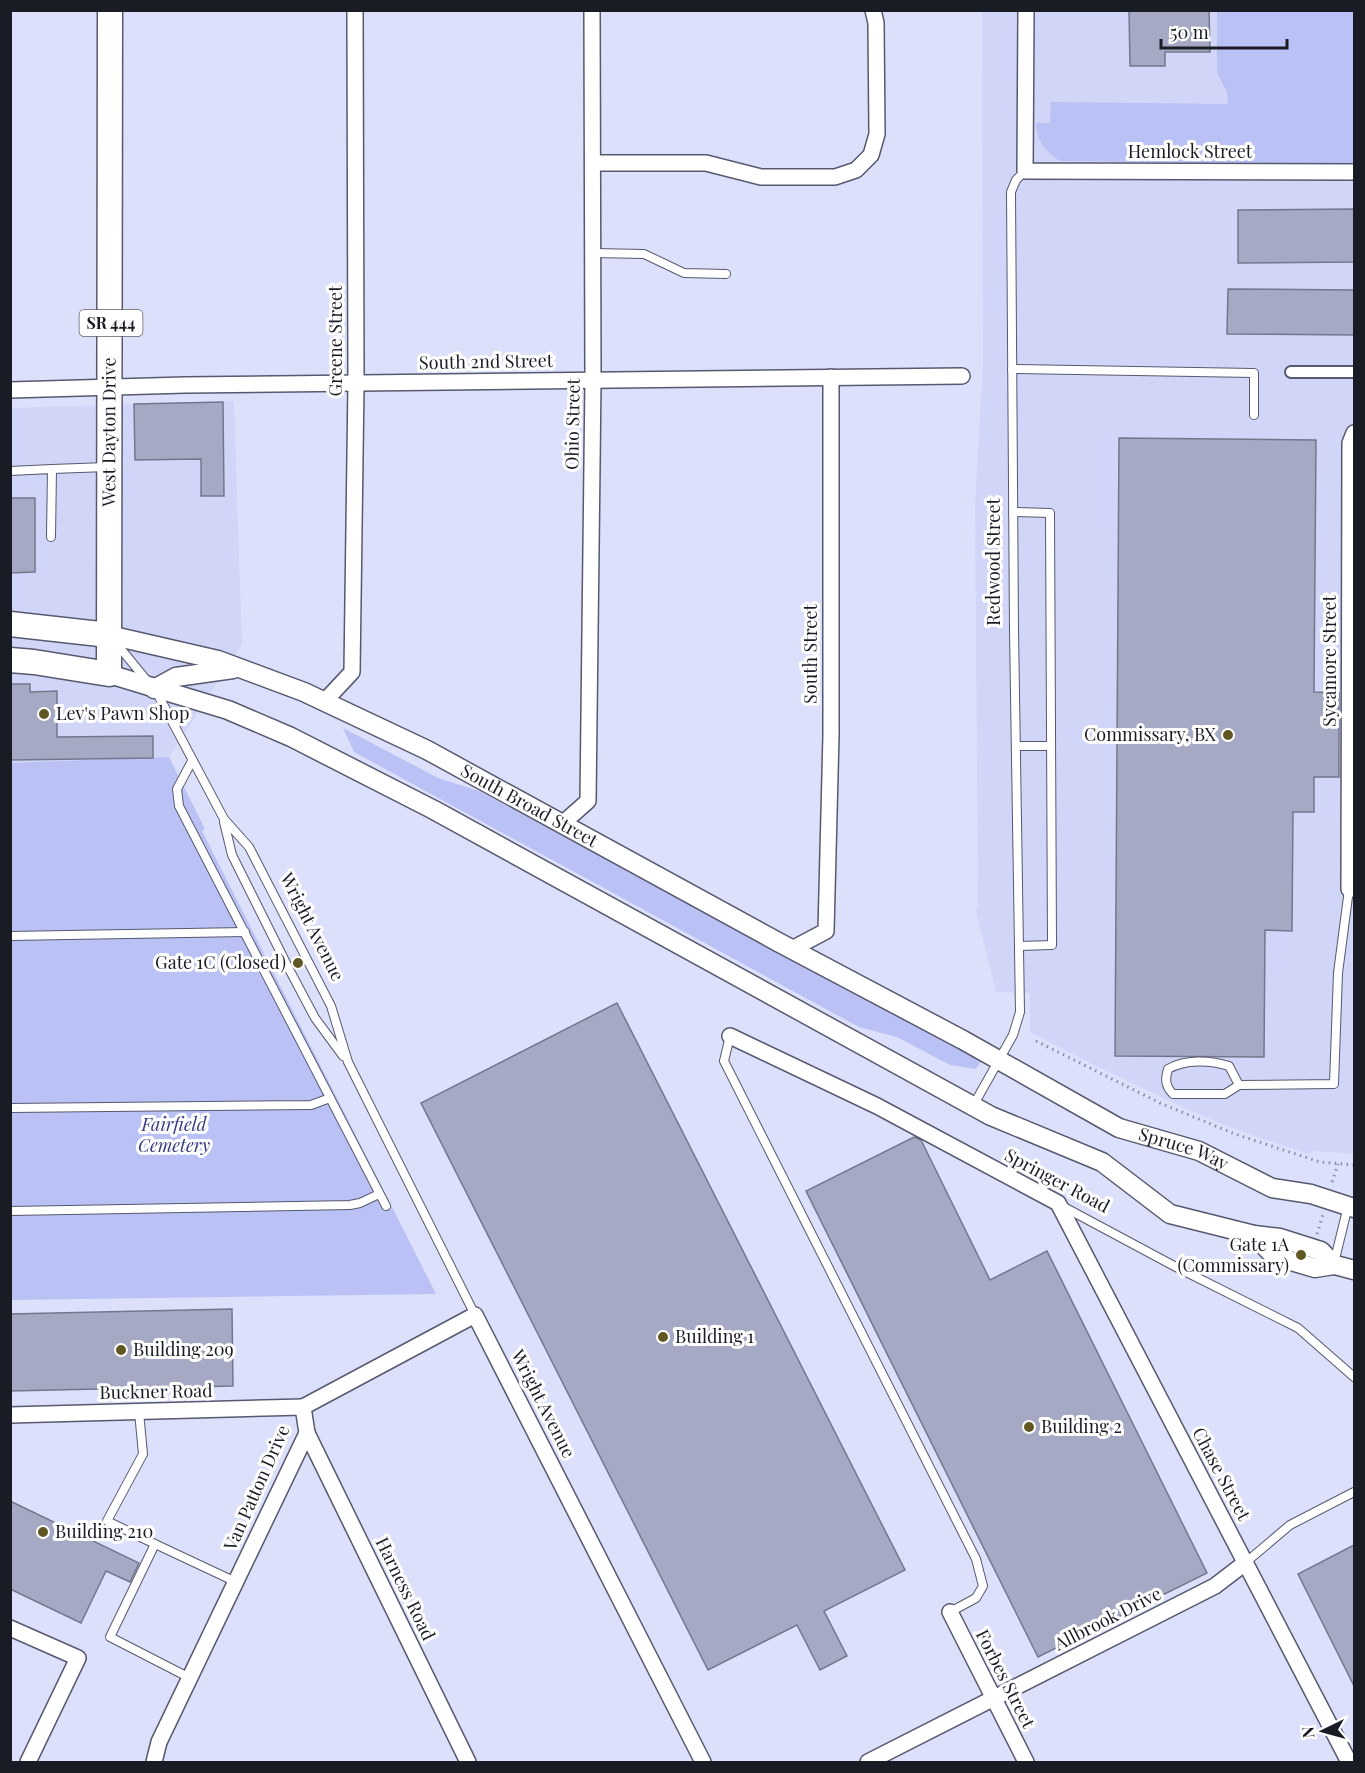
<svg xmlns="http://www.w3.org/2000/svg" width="1365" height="1773" font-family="'Playfair Display',serif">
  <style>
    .built { fill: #d1d6f8 }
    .green { fill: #bac1f5 }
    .building { fill: #a5a9c3; stroke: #73778e; stroke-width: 1.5 }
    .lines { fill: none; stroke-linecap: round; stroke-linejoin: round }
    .service-casing { stroke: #56596f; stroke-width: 10 }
    .pedestrian-casing { stroke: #56596f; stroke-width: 14 }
    .minor-casing { stroke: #56596f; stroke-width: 18 }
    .tertiary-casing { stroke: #56596f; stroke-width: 21 }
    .primary-casing { stroke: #56596f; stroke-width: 27 }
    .path { stroke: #898ca0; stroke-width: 3; stroke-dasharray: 1.5 4.5; stroke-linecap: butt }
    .service { stroke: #fff; stroke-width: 8 }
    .pedestrian { stroke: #fff; stroke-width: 10 }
    .minor { stroke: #fff; stroke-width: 15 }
    .tertiary { stroke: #fff; stroke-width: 18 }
    .primary { stroke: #fff; stroke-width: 24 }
    .poi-dot { fill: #605723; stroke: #fff; stroke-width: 2 }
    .labels { text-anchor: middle; stroke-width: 6; stroke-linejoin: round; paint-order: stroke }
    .shield { fill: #fff; stroke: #5f6066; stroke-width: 1.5 }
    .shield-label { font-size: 16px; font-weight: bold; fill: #1a1c25 }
    .street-label { font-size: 18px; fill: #1a1c25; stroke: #fff }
    .poi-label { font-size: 18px; fill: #1a1c25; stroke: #fff; text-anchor: start }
    .park-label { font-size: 18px; font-style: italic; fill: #3a3b85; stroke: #fff }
  </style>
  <rect width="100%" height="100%" fill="#dce0fb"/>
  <g class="built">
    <path d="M982 11H1354V1154L1314 1151 1308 1154 1229 1127 1174 1103 1094 1065 1030 1032V993L996 992 976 912 978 905 975 504 983 365Z"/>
    <path d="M234 401 242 644 169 757 11 763 10 408Z"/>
  </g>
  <g class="green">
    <path d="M1217 11H1354V164L1060 161C1045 151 1037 142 1036 123H1050L1051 102 1228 104 1227 92 1217 73Z"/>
    <path d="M343 728 438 778 479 791 981 1061 976 1069 950 1065 897 1037 859 1027 354 752Z"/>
    <path d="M169 757 205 829 202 831 436 1294 11 1300 10 763Z"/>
  </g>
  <g class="building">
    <path d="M1129 10H1209L1210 52H1165V66H1130Z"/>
    <path d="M1354 209V262L1238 263V210Z"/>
    <path d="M1228 289 1354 290V335L1227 334Z"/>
    <path d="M223 402 224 496H201V459L135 460 134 404Z"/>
    <path d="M1119 438 1316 440 1314 692 1339 693V777H1314V812H1293L1292 931 1265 930 1264 1057 1115 1056Z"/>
    <path d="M10 498H35V572L10 573Z"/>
    <path d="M10 684H30V692L57 691V737L153 736V758L11 760Z"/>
    <path d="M617 1003 905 1570 824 1611 847 1656 820 1670 797 1625 708 1670 421 1103Z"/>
    <path d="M914 1137 921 1140 990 1280 1047 1251 1207 1573 1038 1657 806 1191Z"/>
    <path d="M232 1309 233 1386 10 1391V1314Z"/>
    <path d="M10 1501 139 1563 130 1582 106 1571 81 1623 10 1589Z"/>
    <path d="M1354 1545V1686L1298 1574Z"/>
  </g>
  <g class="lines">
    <g class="service-casing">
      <g id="service">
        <path d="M593 253 644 254 684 273 726 274"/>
        <path d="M1012 369 1254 373V415"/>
        <path d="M52 469 107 467"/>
        <path d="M10 471 52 469 51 537"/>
        <path d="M1013 512 1050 513 1052 945 1019 946"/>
        <path d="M116 643 148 682"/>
        <path d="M156 691 224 819 249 847 331 1006 348 1062 475 1315"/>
        <path d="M1016 746H1051"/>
        <path d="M192 761 177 789 179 806 386 1206"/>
        <path d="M224 822 232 855 289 969 315 1018 343 1056"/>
        <path d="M10 936 245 932"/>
        <path d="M730 1036 724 1061 976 1559 983 1586 976 1598 950 1612"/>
        <path d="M1239 1085 1229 1066C1210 1060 1185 1059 1168 1069 1165 1079 1165 1086 1173 1094H1225L1239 1085 1334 1084 1338 973 1349 889"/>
        <path d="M973 1106 1013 1035 1020 1012 1014 630 1011 192 1016 180 1025 171"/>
        <path d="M10 1108 311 1105 330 1098"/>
        <path d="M1062 1206 1176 1267 1298 1328 1354 1377"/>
        <path d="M10 1211 350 1205 360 1203 379 1194"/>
        <path d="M1334 1263 1348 1206"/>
        <path d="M139 1412 143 1454 107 1521 155 1544"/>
        <path d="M1245 1563 1290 1525 1354 1492"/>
        <path d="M190 1678 110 1637 155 1544 236 1582"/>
      </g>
    </g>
    <g class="pedestrian-casing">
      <path id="pedestrian" d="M1291 372H1354"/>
    </g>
    <g class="minor-casing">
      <g id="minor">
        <path d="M1026 10 1025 171 1354 172"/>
        <path d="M593 163H706L761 177H835L856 170 871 155 877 134 876 23 873 10"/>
        <path d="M10 390 185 385 962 376"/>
        <path d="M1354 433 1350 443 1349 889H1354"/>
        <path d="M324 702 352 672 356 384 355 10"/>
        <path d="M562 824 588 801 593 380 592 10"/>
        <path d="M792 949 826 931 831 735V377"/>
        <path d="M730 1036 877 1106 1058 1203 1349 1762"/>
        <path d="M10 1415 303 1407"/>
        <path d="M307 1433 468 1762"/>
        <path d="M950 1612 1026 1762"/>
        <path d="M10 1628 78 1658 28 1762"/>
        <path d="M154 1762 159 1742 307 1433 303 1407 475 1315 703 1762"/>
        <path d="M868 1762 1215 1586 1245 1563"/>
      </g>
    </g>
    <g class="tertiary-casing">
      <g id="tertiary">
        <path id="s1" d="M109 635 218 660 304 692 427 750 778 942 963 1040 1119 1128 1199 1151 1272 1188 1311 1194 1354 1208"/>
        <path d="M109 674 228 710 291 737 434 810 991 1116 1102 1162 1170 1214 1254 1235 1280 1238 1321 1251 1334 1265"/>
        <path d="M154 689 176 677 233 669"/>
        <path d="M1254 1235 1274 1256 1315 1268 1334 1265"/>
        <path d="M1324 1262 1354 1270"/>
      </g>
    </g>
    <g class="primary-casing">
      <g id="primary">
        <path d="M10 624 109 635"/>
        <path id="s2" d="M10 660 34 662 109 674 110 10"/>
      </g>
    </g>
    <g class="path">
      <path d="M1036 1041 1160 1103 1235 1134 1320 1162 1354 1165"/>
      <path d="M1332 1182 1338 1164"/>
      <path d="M1317 1234 1323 1214"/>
    </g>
    <use href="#service" class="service"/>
    <use href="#pedestrian" class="pedestrian"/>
    <use href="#minor" class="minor"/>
    <use href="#tertiary" class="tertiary"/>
    <use href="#primary" class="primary"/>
  </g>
  <g class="poi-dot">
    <circle cx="44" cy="714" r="6"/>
    <circle cx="1228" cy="735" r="6"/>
    <circle cx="298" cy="963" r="6"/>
    <circle cx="1301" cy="1255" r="6"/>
    <circle cx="663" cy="1337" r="6"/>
    <circle cx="121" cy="1350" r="6"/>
    <circle cx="1029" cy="1427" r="6"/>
    <circle cx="43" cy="1532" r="6"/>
  </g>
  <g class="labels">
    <rect class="shield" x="79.5" y="310" width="63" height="26" rx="4.5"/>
    <g class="shield-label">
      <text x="111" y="329">SR 444</text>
    </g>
    <g class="street-label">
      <text x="1190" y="158">Hemlock Street</text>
      <text transform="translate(336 341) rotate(-90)" y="6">Greene Street</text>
      <text transform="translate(486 362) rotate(-1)" y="6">South 2nd Street</text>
      <text transform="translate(573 424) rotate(-89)" y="6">Ohio Street</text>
      <text dy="6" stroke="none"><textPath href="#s2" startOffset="342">West Dayton Drive</textPath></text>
      <text transform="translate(994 562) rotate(-90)" y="6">Redwood Street</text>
      <text transform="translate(811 654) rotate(-90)" y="6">South Street</text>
      <text transform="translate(1330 661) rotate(-90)" y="6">Sycamore Street</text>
      <text dy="6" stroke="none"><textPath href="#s1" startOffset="456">South Broad Street</textPath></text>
      <text transform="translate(312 927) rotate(63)" y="6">Wright Avenue</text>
      <text dy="6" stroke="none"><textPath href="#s1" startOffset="1196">Spruce Way</textPath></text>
      <text transform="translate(1057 1181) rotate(28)" y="6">Springer Road</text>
      <text transform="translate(156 1392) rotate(-1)" y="6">Buckner Road</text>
      <text transform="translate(543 1404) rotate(63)" y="6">Wright Avenue</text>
      <text transform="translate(1221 1474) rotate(62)" y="6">Chase Street</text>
      <text transform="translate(257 1488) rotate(-66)" y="6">Van Patton Drive</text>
      <text transform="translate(405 1589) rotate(64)" y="6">Harness Road</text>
      <text transform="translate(1108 1619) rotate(-27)" y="6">Allbrook Drive</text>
      <text transform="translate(1005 1679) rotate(63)" y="6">Forbes Street</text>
    </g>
    <g class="poi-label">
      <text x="56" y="720">Lev's Pawn Shop</text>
      <text x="1216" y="741" text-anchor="end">Commissary, BX</text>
      <text x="286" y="969" text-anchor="end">Gate 1C (Closed)</text>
      <text x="1289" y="1251" text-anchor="end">Gate 1A<tspan x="1289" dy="21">(Commissary)</tspan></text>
      <text x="675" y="1343">Building 1</text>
      <text x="133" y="1356">Building 209</text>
      <text x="1041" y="1433">Building 2</text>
      <text x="55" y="1538">Building 210</text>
    </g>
    <g class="park-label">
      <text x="174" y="1131">Fairfield<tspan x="174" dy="21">Cemetery</tspan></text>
    </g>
  </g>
  <rect width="1365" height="1773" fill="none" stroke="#1a1c25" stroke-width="24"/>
  <g transform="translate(1323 1731) rotate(265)" stroke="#ffffff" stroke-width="4.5" paint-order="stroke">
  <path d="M0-4.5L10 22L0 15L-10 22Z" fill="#1a1c25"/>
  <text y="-9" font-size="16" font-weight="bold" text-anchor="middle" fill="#1a1c25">N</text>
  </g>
  <path d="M1161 39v9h126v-9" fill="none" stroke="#1a1c25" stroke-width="3"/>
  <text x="1170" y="39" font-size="18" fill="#1a1c25" stroke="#ffffff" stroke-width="4.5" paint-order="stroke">50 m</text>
</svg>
